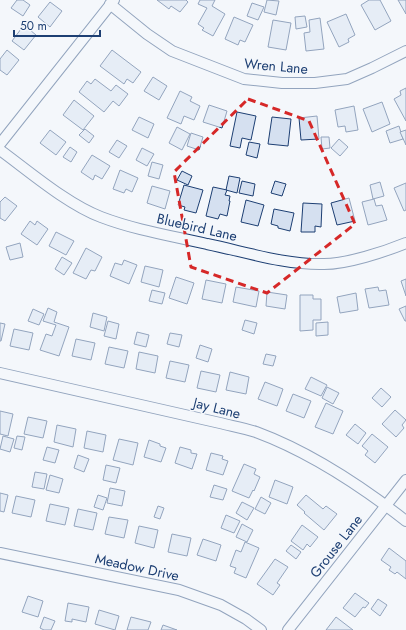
<svg xmlns="http://www.w3.org/2000/svg" width="406" height="630" font-family="Jost,sans-serif">
  <style>
    .building { fill: #d5e0f0; stroke: #1d3f73 }
    .lines { fill: none; stroke-linecap: round; stroke-linejoin: round }
    .minor-casing { stroke: #1d3f73; stroke-width: 12 }
    .minor { stroke: #f4f7fb; stroke-width: 10 }
    .marked { fill: none; stroke: #d62828; stroke-width: 3; stroke-dasharray: 8 5; stroke-linejoin: round }
    .labels { text-anchor: middle; stroke-width: 3; stroke-linejoin: round; paint-order: stroke }
    .street-label { font-size: 14px; fill: #1d3f73; stroke: #f4f7fb }
  </style>
  <rect width="100%" height="100%" fill="#f4f7fb"/>
  <g class="building">
    <path d="M17 0H23L30 5 23 16 11 8Z"/>
    <path d="M157 0H186L188 2 180 12 171 6 169 9Z"/>
    <path d="M200 0H215L212 6 225 14 213 36 202 30 204 28 198 24 207 8 198 4Z"/>
    <path d="M267 0 279 1 276 15 264 12Z"/>
    <path d="M369 0H380L391 21 375 30 361 5Z"/>
    <path d="M398 0H406V14Z"/>
    <path d="M50 2 62 11 50 27 38 17Z"/>
    <path d="M252 3 264 7 258 20 247 16Z"/>
    <path d="M346 14 355 35 348 39 349 42 339 47 327 22Z"/>
    <path d="M305 16 307 27 296 29 295 17Z"/>
    <path d="M234 17 253 25 245 42 240 40 238 45 225 39Z"/>
    <path d="M320 18 324 49 306 51 304 33 310 32 309 20Z"/>
    <path d="M273 20 291 23 286 50 268 47Z"/>
    <path d="M24 25 36 35 24 50 12 41Z"/>
    <path d="M7 50 19 60 7 75 0 70V59Z"/>
    <path d="M112 50 141 72 133 83 127 79 124 84 100 66Z"/>
    <path d="M153 77 167 86 159 100 144 91Z"/>
    <path d="M95 79 111 91 116 85 128 94 119 106 113 101 104 112 79 92 87 81 91 84Z"/>
    <path d="M406 88V121L394 99 401 95 400 91Z"/>
    <path d="M180 91 192 97 190 101 200 106 194 120 184 116 181 124 167 118Z"/>
    <path d="M74 100 94 116 83 130 63 115Z"/>
    <path d="M382 102 390 124 372 132 363 109Z"/>
    <path d="M209 105 227 111 222 128 203 122Z"/>
    <path d="M354 106 358 130 346 132 345 126 338 127 335 110Z"/>
    <path d="M237 112 256 116 251 140 242 138 240 148 230 146Z"/>
    <path d="M317 116 319 139 301 140 299 118Z"/>
    <path d="M139 117 154 124 148 138 132 130Z"/>
    <path d="M272 117 291 119 288 146 268 144Z"/>
    <path d="M399 126 403 139 390 143 386 131Z"/>
    <path d="M177 127 190 134 182 150 169 143Z"/>
    <path d="M85 129 94 136 89 143 79 135Z"/>
    <path d="M50 130 66 142 56 155 40 143Z"/>
    <path d="M406 130V145L400 132Z"/>
    <path d="M191 133 203 137 199 150 187 146Z"/>
    <path d="M321 137H329L330 148 322 149Z"/>
    <path d="M339 139 348 147 340 156 331 148Z"/>
    <path d="M117 140 127 146 119 158 109 152Z"/>
    <path d="M249 142 260 144 257 158 246 155Z"/>
    <path d="M70 147 77 152 71 162 63 157Z"/>
    <path d="M142 148 154 154 147 166 136 160Z"/>
    <path d="M92 155 110 166 102 179 95 175 93 180 81 172Z"/>
    <path d="M152 162 163 165 159 179 148 176Z"/>
    <path d="M120 170 138 178 132 192 126 189 124 193 113 189Z"/>
    <path d="M182 171 192 176 188 185 177 180Z"/>
    <path d="M229 176 240 178 237 193 226 190Z"/>
    <path d="M242 181 255 184 253 196 239 193Z"/>
    <path d="M275 181 286 184 282 196 271 193Z"/>
    <path d="M380 182 384 196 373 199 370 185Z"/>
    <path d="M406 183V210L404 211 394 188Z"/>
    <path d="M184 185 203 190 196 213 184 210 185 207 178 205Z"/>
    <path d="M152 186 170 191 165 209 147 203Z"/>
    <path d="M213 187 227 190 225 195 230 196 229 201H230L227 216 220 214 218 219 206 216Z"/>
    <path d="M5 197 17 206 5 221 0 218V202Z"/>
    <path d="M349 198 355 221 337 225 331 203Z"/>
    <path d="M374 199 376 206 382 205 387 220 368 225 362 202Z"/>
    <path d="M246 200 264 205 258 226 241 222Z"/>
    <path d="M303 203 322 204 321 227 315 226V232H301Z"/>
    <path d="M274 209 294 213 290 231 278 228V226L271 224Z"/>
    <path d="M30 221 35 225 37 221 48 229 37 245 21 234Z"/>
    <path d="M56 232 74 241 66 255 49 246Z"/>
    <path d="M20 243 23 257 10 260 6 247Z"/>
    <path d="M86 248 102 257 95 271 91 270 86 279 73 273Z"/>
    <path d="M62 257 72 263 64 275 55 269Z"/>
    <path d="M124 260 137 265 129 284 110 276 115 263 122 265Z"/>
    <path d="M145 266 163 270 159 287 141 282Z"/>
    <path d="M176 277 194 283 187 304 169 298Z"/>
    <path d="M406 279V296L401 281Z"/>
    <path d="M206 280 226 284 222 303 202 299Z"/>
    <path d="M236 287 259 291 256 307 233 302Z"/>
    <path d="M378 287 379 291 386 290 389 305 369 308 365 289Z"/>
    <path d="M152 290 165 293 162 304 149 301Z"/>
    <path d="M267 292 287 295 285 309 266 306Z"/>
    <path d="M356 293 358 310 340 313 337 297Z"/>
    <path d="M300 295H313V299H321V320H313V330L300 331Z"/>
    <path d="M406 306V321H405L399 309Z"/>
    <path d="M48 308 57 312 54 322 69 327 59 356 40 350 46 334 52 336 56 325 43 321Z"/>
    <path d="M33 309 44 314 39 325 28 321Z"/>
    <path d="M93 313 107 317 104 331 90 327Z"/>
    <path d="M245 320 257 323 254 334 242 330Z"/>
    <path d="M108 321 119 324 116 339 104 336Z"/>
    <path d="M328 322V335L316 336V323Z"/>
    <path d="M0 323 5 324 1 341H0Z"/>
    <path d="M14 329 33 333 29 350 10 346Z"/>
    <path d="M137 332 149 335 146 347 134 344Z"/>
    <path d="M170 333 182 335 179 347 167 344Z"/>
    <path d="M76 339 95 343 91 360 72 356Z"/>
    <path d="M200 345 212 349 208 362 196 358Z"/>
    <path d="M109 347 128 351 124 368 105 364Z"/>
    <path d="M139 352 158 356 155 373 136 369Z"/>
    <path d="M266 354 276 356 273 366 263 364Z"/>
    <path d="M170 361 189 365 185 382 166 378Z"/>
    <path d="M201 371 220 375 216 392 197 388Z"/>
    <path d="M230 372 249 377 246 394 226 390Z"/>
    <path d="M311 377 327 385 321 396 305 389Z"/>
    <path d="M265 382 283 389 277 406 258 399Z"/>
    <path d="M327 387 339 393 333 404 322 398Z"/>
    <path d="M381 388 391 397 382 407 372 398Z"/>
    <path d="M293 394 311 401 304 418 286 411Z"/>
    <path d="M326 403 343 411 333 434 315 427Z"/>
    <path d="M395 410 406 420 402 425 404 428 396 437 382 424Z"/>
    <path d="M0 411 13 414 8 436 0 434Z"/>
    <path d="M28 417 47 421 43 438 24 434Z"/>
    <path d="M355 424 366 433 358 444 346 435Z"/>
    <path d="M57 425 76 429 73 447 54 442Z"/>
    <path d="M87 431 106 435 103 452 84 448Z"/>
    <path d="M372 434 388 447 375 463 365 455 368 451 362 446Z"/>
    <path d="M3 436 14 439 10 452 0 449Z"/>
    <path d="M17 436 25 437 22 450 14 448Z"/>
    <path d="M119 439 138 443 133 465 113 460Z"/>
    <path d="M149 440 160 444V446L166 448 161 462 144 457Z"/>
    <path d="M47 447 59 450 55 463 43 460Z"/>
    <path d="M180 447 191 450V453L197 454 192 469 175 463Z"/>
    <path d="M211 453 223 456 222 459 228 461 223 475 206 470Z"/>
    <path d="M78 455 89 459 84 472 74 468Z"/>
    <path d="M244 464 256 469 254 474 260 477 254 491 253 490 249 498 232 491Z"/>
    <path d="M106 465 120 468 116 483 103 480Z"/>
    <path d="M35 472 47 474 44 489 32 487Z"/>
    <path d="M50 475 63 479 59 493 46 490Z"/>
    <path d="M275 480 293 487 287 504 269 497Z"/>
    <path d="M214 485 227 489 223 500 210 497Z"/>
    <path d="M110 488 125 491 122 506 107 503Z"/>
    <path d="M0 493 8 495 4 512 0 511Z"/>
    <path d="M98 495 107 498 103 510 94 507Z"/>
    <path d="M306 495 323 509 326 506 337 514 324 530 304 513 305 512 297 505Z"/>
    <path d="M16 496 35 500 31 517 12 513Z"/>
    <path d="M261 497 271 503 265 514 255 509Z"/>
    <path d="M242 502 254 508 247 520 236 513Z"/>
    <path d="M50 504 69 508 65 525 46 521Z"/>
    <path d="M158 506 164 508 160 519 154 517Z"/>
    <path d="M78 509 97 513 93 530 74 526Z"/>
    <path d="M226 515 240 521 234 533 221 528Z"/>
    <path d="M109 517 128 520 124 538 105 534Z"/>
    <path d="M242 524 253 530 247 542 236 537Z"/>
    <path d="M302 525 318 537 310 547 307 544 303 550 291 541Z"/>
    <path d="M139 526 158 530 154 548 135 543Z"/>
    <path d="M172 534 191 538 187 556 168 552Z"/>
    <path d="M203 539 221 545 216 561 197 555Z"/>
    <path d="M245 542 259 548 246 578 234 573 236 568 230 566 236 550 241 552Z"/>
    <path d="M291 545 301 552 296 559 286 551Z"/>
    <path d="M389 548 406 561V579L397 572 395 574 389 570 391 567 381 560Z"/>
    <path d="M275 559 288 567 277 583 280 585 273 595 257 584Z"/>
    <path d="M355 593 369 603 365 608 363 607 355 617 343 608Z"/>
    <path d="M28 596 43 601 38 617 22 612Z"/>
    <path d="M378 599 387 605 380 616 371 609Z"/>
    <path d="M68 603 89 607 86 622 72 619V622L65 621Z"/>
    <path d="M99 610 119 616 115 630 95 624Z"/>
    <path d="M44 617 55 621 51 630H44L40 628Z"/>
    <path d="M131 617 151 622 148 630H127Z"/>
    <path d="M336 617 353 630H326Z"/>
    <path d="M163 625 177 630H161Z"/>
  </g>
  <g class="lines">
    <g class="minor-casing">
      <g id="minor">
        <path d="M110 4 147 34 172 51 244 79 282 83H315L347 79 372 68 406 51"/>
        <path d="M0 144 114 0"/>
        <path d="M0 150C30 172 67 204 101 217 135 230 172 236 207 244 246 252 285 265 324 264 347 264 384 252 406 243"/>
        <path d="M0 373 220 423C232 426 244 428 256 432 310 452 360 485 406 521"/>
        <path d="M0 553 179 590 221 605 246 619 261 630"/>
        <path d="M288 630 406 480"/>
      </g>
    </g>
    <use href="#minor" class="minor"/>
  </g>
  <path d="M0 0H406V630H0ZM248 99 309 121 355 224 267 293 191 267 174 172Z" fill="#f4f7fb" fill-opacity=".55" fill-rule="evenodd"/>
  <path class="marked" d="M248 99 309 121 355 224 267 293 191 267 174 172Z"/>
  <g class="labels">
    <g class="street-label">
      <text transform="translate(276 66) rotate(5)" y="5">Wren Lane</text>
      <text transform="translate(197 227) rotate(13)" y="5">Bluebird Lane</text>
      <text transform="translate(217 408) rotate(14)" y="5">Jay Lane</text>
      <text transform="translate(336 546) rotate(-52)" y="5">Grouse Lane</text>
      <text transform="translate(137 567) rotate(12)" y="5">Meadow Drive</text>
    </g>
  </g>
  <path d="M14 30v6h86v-6" fill="none" stroke="#1d3f73" stroke-width="2"/>
  <text x="20" y="30" font-size="12" fill="#1d3f73" stroke="#f4f7fb" stroke-width="3" paint-order="stroke">50 m</text>
</svg>
